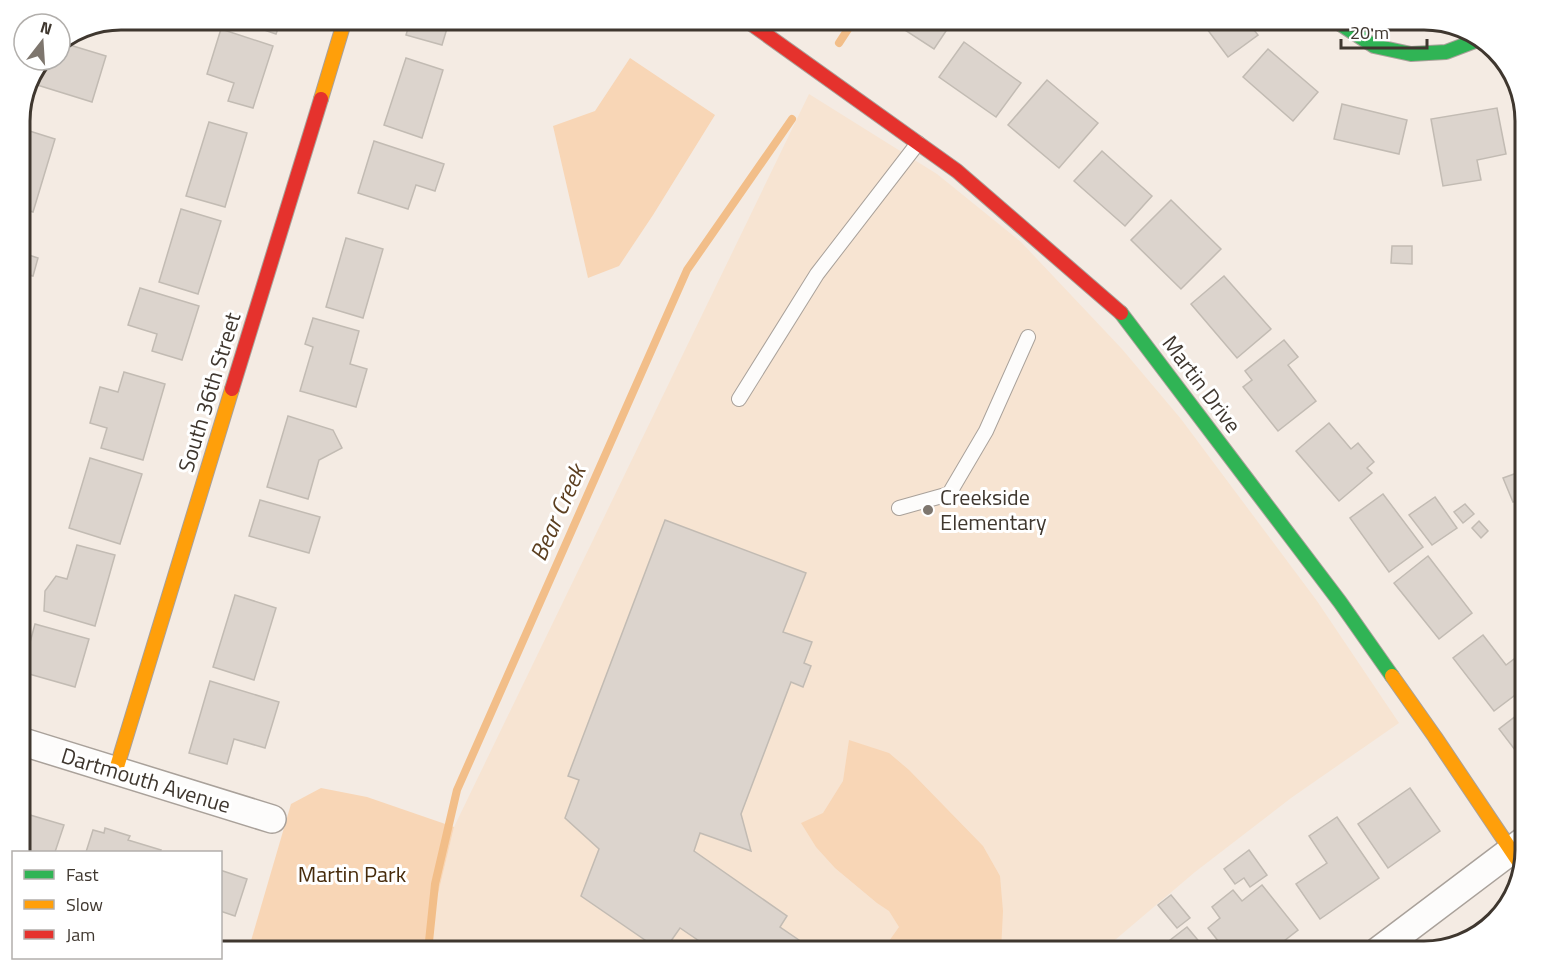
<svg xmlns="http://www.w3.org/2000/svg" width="1545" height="971" font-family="'Titillium Web',sans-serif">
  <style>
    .built { fill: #f7e4d2 }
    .green { fill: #f8d6b6 }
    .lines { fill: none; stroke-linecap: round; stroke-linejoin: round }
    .stream { stroke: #f2be89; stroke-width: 8 }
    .building { fill: #dcd4cd; stroke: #c2bbb3; stroke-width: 1.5 }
    .lane-casing { stroke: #a9a19a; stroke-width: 16 }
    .street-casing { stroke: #a9a19a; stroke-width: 30 }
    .fast-casing { stroke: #a9a19a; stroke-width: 16 }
    .slow-casing { stroke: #a9a19a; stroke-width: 16 }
    .jam-casing { stroke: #a9a19a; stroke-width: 16 }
    .lane { stroke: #fdfcfb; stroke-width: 14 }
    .street { stroke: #fdfcfb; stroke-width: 27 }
    .fast { stroke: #30b455; stroke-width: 14 }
    .slow { stroke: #ff9f0a; stroke-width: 14 }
    .jam { stroke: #e5322d; stroke-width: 14 }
    .poi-dot { fill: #7e766e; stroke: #fff; stroke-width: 2 }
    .labels { text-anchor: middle; stroke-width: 6; stroke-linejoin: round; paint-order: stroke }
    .street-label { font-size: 22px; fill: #3f372f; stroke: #fff }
    .poi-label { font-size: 22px; fill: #3f372f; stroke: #fff; text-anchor: start }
    .park-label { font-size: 22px; fill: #472b0b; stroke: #fff }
    .water-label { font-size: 24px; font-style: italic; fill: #5c3f20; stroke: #fff }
    .rim { fill: none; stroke: #3f372f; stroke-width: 3 }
  </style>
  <rect width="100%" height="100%" fill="#f4ebe3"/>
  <path class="built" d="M809 94 937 174 1021 242 1122 349 1181 419 1317 601 1399 723 1291 798 1195 872 1102 951H422L432 919 454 827Z"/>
  <g class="green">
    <path d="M630 58 715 115 653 215 619 266 588 278 553 126 595 111Z"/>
    <path d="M849 740 889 753 909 770 983 846 1000 876 1003 911 1001 951H882L899 927 889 911 877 903 835 868 816 847 801 823 823 813 843 781Z"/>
    <path d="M321 788 367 797 454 827 432 919 422 951H248L291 804Z"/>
  </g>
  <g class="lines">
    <g class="stream">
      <path d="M839 43 852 23"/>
      <path d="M428 951 435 884 457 790 687 270 792 119"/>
    </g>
  </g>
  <g class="building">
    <path d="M1201 21H1247L1258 35 1228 57Z"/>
    <path d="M952 22 934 49 894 23Z"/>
    <path d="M409 25H448L442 45 406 35Z"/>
    <path d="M253 26H279L276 34Z"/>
    <path d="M221 29 273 46 253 108 228 101 234 83 207 74Z"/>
    <path d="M60 42 106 56 92 102 34 84 45 60H60Z"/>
    <path d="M964 42 1021 83 996 117 939 77Z"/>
    <path d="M1268 49 1318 92 1293 121 1243 77Z"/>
    <path d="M406 58 443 70 422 138 384 125Z"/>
    <path d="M1047 80 1098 123 1059 168 1008 125Z"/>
    <path d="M1342 104 1407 120 1399 154 1334 139Z"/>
    <path d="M1497 108 1506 154 1477 160 1481 180 1443 186 1431 119Z"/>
    <path d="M209 122 247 133 225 207 186 196Z"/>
    <path d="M20 128 55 139 33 212 20 208Z"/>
    <path d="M374 141 444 164 435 191 416 185 408 209 358 193Z"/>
    <path d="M1102 151 1152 196 1125 226 1074 181Z"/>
    <path d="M1171 200 1221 249 1181 289 1131 240Z"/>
    <path d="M181 209 221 221 198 294 159 282Z"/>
    <path d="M20 238 30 241 26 254 38 258 33 276 20 273V274Z"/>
    <path d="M346 238 383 249 363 318 326 307Z"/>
    <path d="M1392 246H1412V264L1391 263Z"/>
    <path d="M1224 276 1271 329 1237 358 1191 304Z"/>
    <path d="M140 288 199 306 182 360 152 351 157 334 128 325Z"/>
    <path d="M313 318 359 331 350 364 367 369 356 407 300 391 313 347 305 344Z"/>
    <path d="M1284 340 1298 357 1288 365 1316 401 1278 431 1243 387 1252 380 1245 371Z"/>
    <path d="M124 372 165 384 143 460 101 448 107 428 90 423 100 387 118 392Z"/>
    <path d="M288 416 333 430 342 448 319 460 308 499 267 487Z"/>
    <path d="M1329 423 1351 449 1358 443 1374 462 1367 468 1372 473 1339 501 1296 451Z"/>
    <path d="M90 458 142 474 120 544 69 528Z"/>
    <path d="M1525 470V498L1513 502 1503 478Z"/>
    <path d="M1383 494 1423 547 1389 572 1350 518Z"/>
    <path d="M1435 497 1457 528 1432 545 1409 515Z"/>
    <path d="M260 500 320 517 309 553 249 536Z"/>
    <path d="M1465 504 1474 514 1463 523 1454 512Z"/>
    <path d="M665 520 806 573 783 632 812 642 804 663 811 666 803 687 791 682 741 814 751 851 700 833 694 851 787 916 780 927 815 951H714L680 928 664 951H661L581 896 599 849 565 818 579 780 568 776Z"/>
    <path d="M1479 521 1488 531 1481 538 1472 528Z"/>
    <path d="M77 545 115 555 95 626 44 611 45 591 56 576 67 579Z"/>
    <path d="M1428 556 1472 613 1439 639 1394 583Z"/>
    <path d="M235 595 276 608 254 680 213 667Z"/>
    <path d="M35 624 89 639 75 687 22 672Z"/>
    <path d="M1483 635 1506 665 1518 656 1525 666V677L1518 682 1523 689 1494 711 1453 658Z"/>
    <path d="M210 681 279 702 265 748 234 739 227 764 189 753Z"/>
    <path d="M1525 709V763L1499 729Z"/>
    <path d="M1410 788 1440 831 1388 868 1358 824Z"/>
    <path d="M20 812 64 825 55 852H20Z"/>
    <path d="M1337 817 1379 878 1320 919 1296 884 1327 863 1309 836Z"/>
    <path d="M105 828 130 836 128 840 161 850 160 852H86L93 830 104 833Z"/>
    <path d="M1249 850 1267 875 1250 887 1244 878 1235 884 1224 869Z"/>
    <path d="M220 870 247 879 235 916 220 911Z"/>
    <path d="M1262 885 1298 930 1271 951H1226L1208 928 1220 918 1212 907 1233 890 1242 901Z"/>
    <path d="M1171 895 1190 918 1177 928 1158 905Z"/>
    <path d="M1187 927 1207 951H1156Z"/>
  </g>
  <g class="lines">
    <g class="lane-casing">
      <g id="lane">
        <path d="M739 399 817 274 918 143"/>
        <path d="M899 508 949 494 986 431 1028 337"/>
      </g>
    </g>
    <g class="street-casing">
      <g id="street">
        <path d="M20 741 272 819"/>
        <path d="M1378 951 1525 840"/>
      </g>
    </g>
    <g class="fast-casing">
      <g id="fast">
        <path d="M1334 20 1374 46 1411 54 1446 52 1475 41 1481 37"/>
        <path d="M1121 313 1340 602 1392 676"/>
      </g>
    </g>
    <g class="slow-casing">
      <g id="slow">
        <path d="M321 99 343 26"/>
        <path d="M1392 676 1435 737 1521 865"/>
        <path d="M116 770 232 389"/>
      </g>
    </g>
    <g class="jam-casing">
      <g id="jam">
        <path d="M750 23 957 171 1121 313"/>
        <path d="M232 389 321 99"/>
      </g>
    </g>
    <use href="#lane" class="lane"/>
    <use href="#street" class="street"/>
    <use href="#fast" class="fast"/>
    <use href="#slow" class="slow"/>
    <use href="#jam" class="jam"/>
  </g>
  <circle class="poi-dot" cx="928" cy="510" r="6"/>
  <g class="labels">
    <g class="street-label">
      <text transform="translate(1202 384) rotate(53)" y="8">Martin Drive</text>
      <text transform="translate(209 392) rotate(-73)" y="8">South 36th Street</text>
      <text transform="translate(146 780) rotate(17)" y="8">Dartmouth Avenue</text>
    </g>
    <g class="poi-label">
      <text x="940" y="505">Creekside<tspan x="940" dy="25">Elementary</tspan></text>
    </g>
    <g class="park-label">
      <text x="352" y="882">Martin Park</text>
    </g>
    <g class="water-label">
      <text transform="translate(558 513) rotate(-66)" y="8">Bear Creek</text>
    </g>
  </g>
  <path d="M0 0H1545V971H0ZM121 30H1424A91 91 0 0 1 1515 121V850A91 91 0 0 1 1424 941H121A91 91 0 0 1 30 850V121A91 91 0 0 1 121 30Z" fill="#fff" fill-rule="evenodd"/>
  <path class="rim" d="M121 30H1424A91 91 0 0 1 1515 121V850A91 91 0 0 1 1424 941H121A91 91 0 0 1 30 850V121A91 91 0 0 1 121 30Z"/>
  <rect x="12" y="851" width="210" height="108" fill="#ffffff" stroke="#b2afac" stroke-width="1.5"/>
  <rect x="24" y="870" width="30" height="9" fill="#30b455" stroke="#b2afac" stroke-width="1.5"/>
  <text x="66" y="881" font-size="18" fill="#3f372f">Fast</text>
  <rect x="24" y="900" width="30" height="9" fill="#ff9f0a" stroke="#b2afac" stroke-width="1.5"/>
  <text x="66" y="911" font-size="18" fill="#3f372f">Slow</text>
  <rect x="24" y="930" width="30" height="9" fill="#e5322d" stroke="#b2afac" stroke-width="1.5"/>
  <text x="66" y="941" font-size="18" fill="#3f372f">Jam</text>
  <g transform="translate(42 42) rotate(17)"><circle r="28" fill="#ffffff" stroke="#b2afac" stroke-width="1.5"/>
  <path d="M0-4.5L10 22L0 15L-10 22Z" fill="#7e766e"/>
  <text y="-9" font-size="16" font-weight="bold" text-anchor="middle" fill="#3f372f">N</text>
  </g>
  <path d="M1341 39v9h86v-9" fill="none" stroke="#3f372f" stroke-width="3"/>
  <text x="1350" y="39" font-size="18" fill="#3f372f" stroke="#ffffff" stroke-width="4.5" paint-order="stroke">20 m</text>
</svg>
